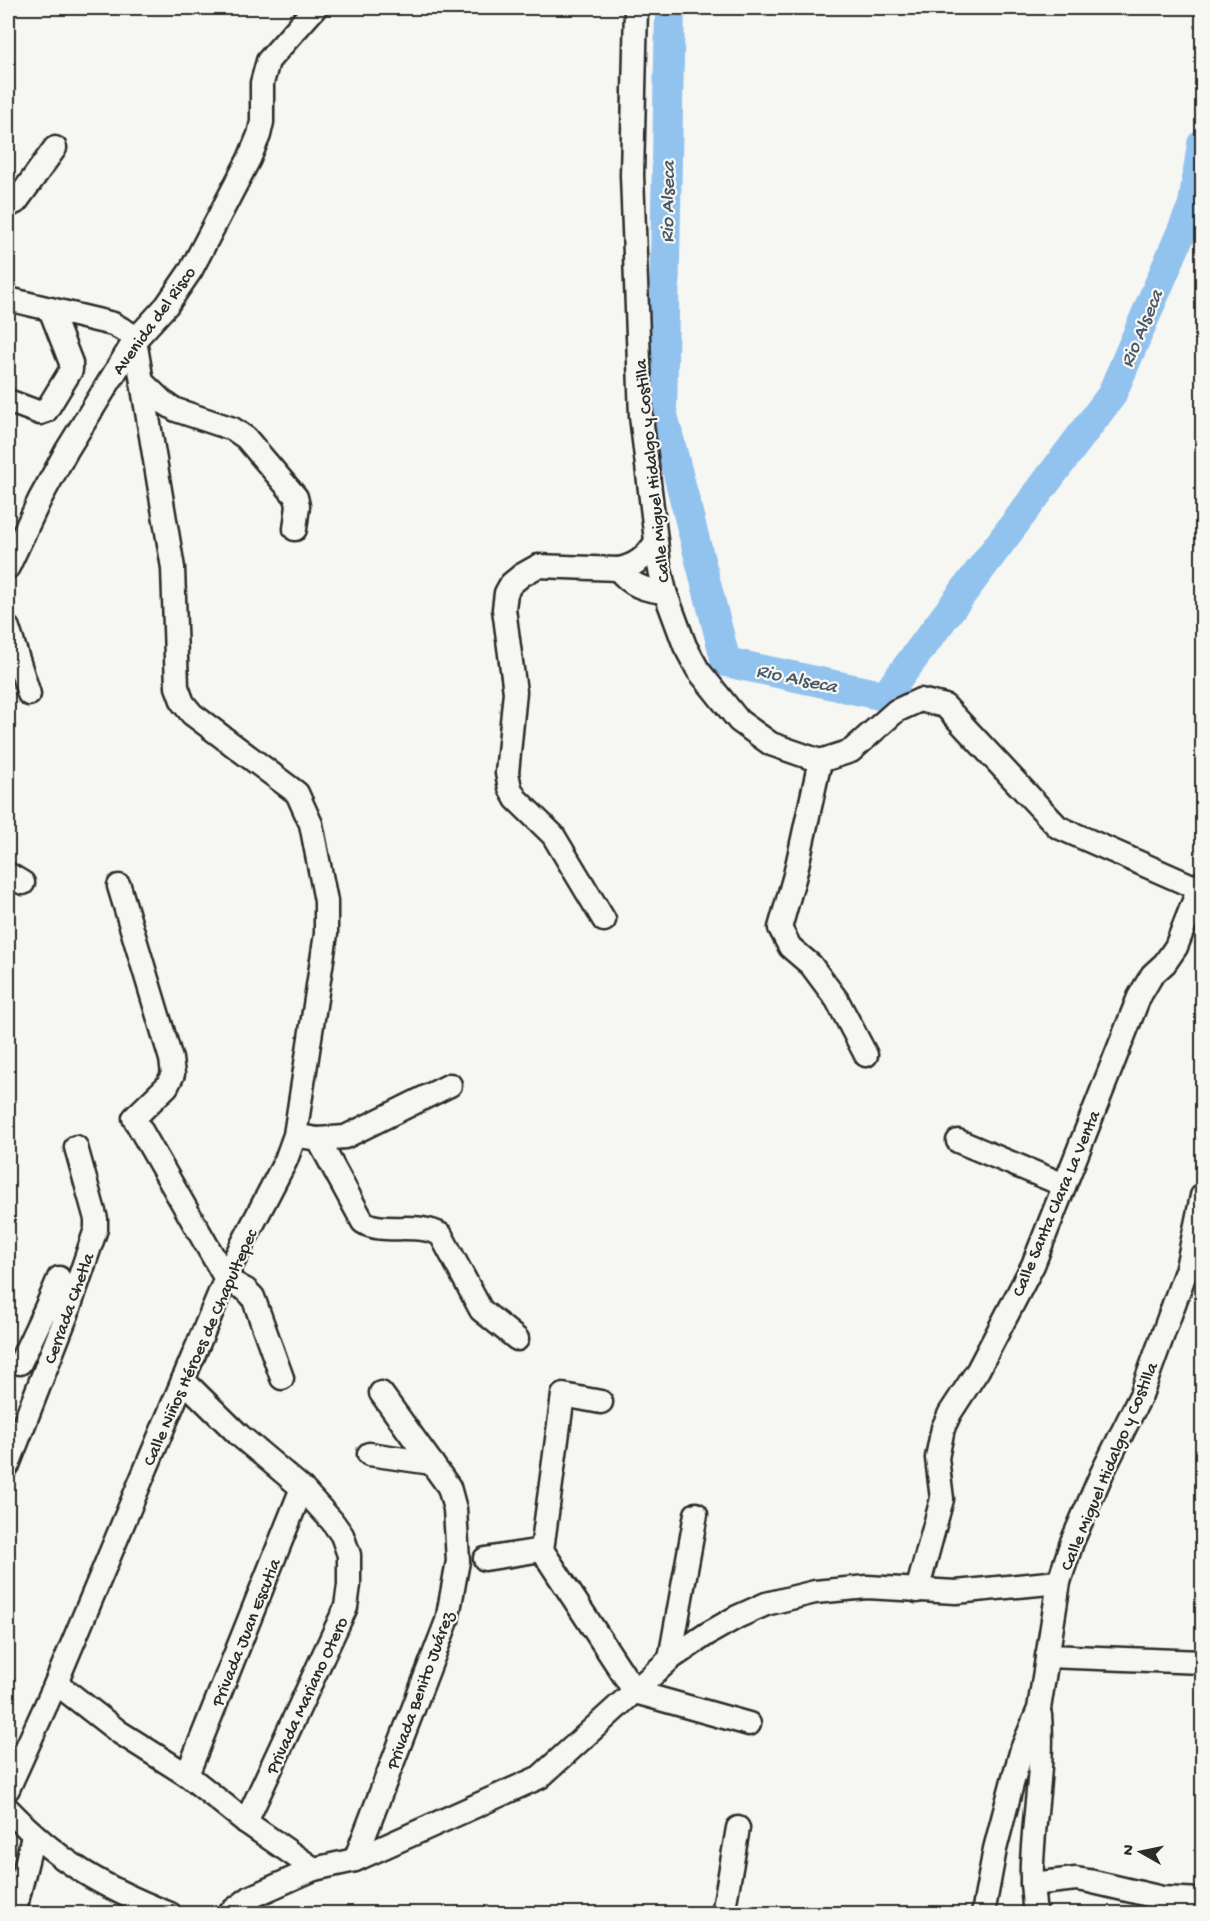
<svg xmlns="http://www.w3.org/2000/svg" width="1210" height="1921" font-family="'Gochi Hand',sans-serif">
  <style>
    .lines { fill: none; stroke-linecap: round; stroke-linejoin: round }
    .river { stroke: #92c3ee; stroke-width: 30 }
    .minor-casing { stroke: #2b2b2b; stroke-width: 27 }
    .minor { stroke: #f6f6f2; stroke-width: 22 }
    .labels { text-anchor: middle; stroke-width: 4.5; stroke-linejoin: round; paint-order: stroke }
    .street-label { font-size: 18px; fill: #2b2b2b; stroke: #f6f6f2 }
    .water-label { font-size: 20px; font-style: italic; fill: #4a5966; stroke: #f6f6f2 }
  </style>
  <rect width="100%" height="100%" fill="#f6f6f2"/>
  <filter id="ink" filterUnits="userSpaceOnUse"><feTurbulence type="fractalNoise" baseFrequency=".0167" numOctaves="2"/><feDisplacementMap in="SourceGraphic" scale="12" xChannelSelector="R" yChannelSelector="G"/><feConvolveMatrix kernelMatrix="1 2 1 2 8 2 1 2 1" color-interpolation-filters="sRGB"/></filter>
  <g filter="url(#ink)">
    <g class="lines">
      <path class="river" d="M670 8 662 411 726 662 885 696 1111 396 1193 205 1202 144"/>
      <g class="minor-casing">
        <g id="minor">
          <path d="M636 8 632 175 641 416 659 565 665 592 685 646 698 670 739 721 771 744 820 761 851 751 896 711 920 700 945 706 1058 827 1199 889 1202 899"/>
          <path d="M8 206 16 202 55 148"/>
          <path d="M8 299 113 324 129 333 135 340 173 568 177 687 183 703 192 714 297 793 311 824 326 901V934L295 1135 286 1160 231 1266 56 1683 8 1789"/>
          <path d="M142 382 163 402 176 410 233 429 246 438 296 497 298 506 295 529"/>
          <path d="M8 401 40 413 46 411 71 370V363L50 309"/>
          <path d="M8 567 40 499 67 450 135 340 167 305 191 270 249 159 259 135 262 122V83L268 61 315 8"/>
          <path d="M618 569C631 586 645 590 665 592"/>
          <path d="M8 628 29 694"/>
          <path d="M820 761 795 875 780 928 790 947 811 965 837 1000 866 1055"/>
          <path d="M8 874 23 883"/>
          <path d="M119 886 171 1059 173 1074 167 1086 134 1118 226 1279 246 1290 253 1297 282 1378"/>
          <path d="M604 920 553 835 516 799 510 788 507 773 515 692 504 609 506 593 511 584 522 575 538 566 618 569C636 566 646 557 656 542"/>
          <path d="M305 1137 318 1139 345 1137 450 1085"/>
          <path d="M318 1139 363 1222C382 1235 419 1221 441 1235L481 1310 517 1339"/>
          <path d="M958 1141 1064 1185"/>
          <path d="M47 1306 59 1278"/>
          <path d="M20 1363 47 1306 67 1314"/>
          <path d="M183 1380 239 1435 302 1488 332 1521 342 1535 349 1555V1585L346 1607 246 1822"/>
          <path d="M601 1402 563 1395 542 1550 635 1692 749 1724"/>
          <path d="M369 1454 432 1463"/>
          <path d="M8 1465 67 1314 96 1229V1219L76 1147"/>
          <path d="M485 1559 542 1550"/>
          <path d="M917 1591 942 1499 937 1458 943 1428 950 1413 978 1370 1033 1265 1139 997 1152 975 1165 963 1176 947 1201 883"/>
          <path d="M1047 1656 1202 1662"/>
          <path d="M670 1659 696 1514"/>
          <path d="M56 1683 119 1732 187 1775 246 1822 314 1869"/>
          <path d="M187 1775 302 1488"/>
          <path d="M8 1809C58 1862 102 1887 170 1914"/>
          <path d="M355 1860 447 1621 458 1561 455 1509 449 1487 381 1393"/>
          <path d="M1032 1884 1076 1879 1089 1881 1162 1898 1202 1900"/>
          <path d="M14 1914 33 1836"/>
          <path d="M228 1914 251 1897 314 1869 355 1860 540 1777 670 1659 707 1634 737 1617 766 1604 815 1592 867 1587 956 1592 1059 1582"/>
          <path d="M723 1914 738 1828"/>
          <path d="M983 1914 995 1849 1012 1784 1022 1749 1039 1709 1059 1582 1072 1542 1102 1473 1141 1395 1187 1268 1202 1196"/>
          <path d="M1035 1914C1033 1897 1031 1880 1032 1863 1034 1813 1044 1765 1040 1715"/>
        </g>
      </g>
      <use href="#minor" class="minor"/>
    </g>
  </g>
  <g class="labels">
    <g class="street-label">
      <text transform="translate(153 320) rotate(-54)" y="6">Avenida del Risco</text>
      <text transform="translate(651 471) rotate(-96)" y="6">Calle Miguel Hidalgo y Costilla</text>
      <text transform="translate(1055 1203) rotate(-67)" y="6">Calle Santa Clara La Venta</text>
      <text transform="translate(68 1308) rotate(-70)" y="6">Cerrada Chetla</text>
      <text transform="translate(199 1347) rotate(-66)" y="6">Calle Niños Héroes de Chapultepec</text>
      <text transform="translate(1108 1466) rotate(-67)" y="6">Calle Miguel Hidalgo y Costilla</text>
      <text transform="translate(245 1632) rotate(-68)" y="6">Privada Juan Escutia</text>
      <text transform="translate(419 1690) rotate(-70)" y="6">Privada Benito Juárez</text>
      <text transform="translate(306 1695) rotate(-65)" y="6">Privada Mariano Otero</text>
    </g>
    <g class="water-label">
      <text transform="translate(666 202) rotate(-89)" y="7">Rio Alseca</text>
      <text transform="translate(1140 328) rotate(-67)" y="7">Rio Alseca</text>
      <text transform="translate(797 677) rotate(12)" y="7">Rio Alseca</text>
    </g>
  </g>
  <rect width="1210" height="1921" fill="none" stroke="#f6f6f2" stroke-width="30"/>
  <rect x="15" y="15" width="1180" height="1891" fill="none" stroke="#2b2b2b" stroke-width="2" filter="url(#ink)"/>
  <g transform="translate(1141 1852) rotate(279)" stroke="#f6f6f2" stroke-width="4.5" paint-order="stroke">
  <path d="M0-4.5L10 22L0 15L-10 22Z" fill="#2b2b2b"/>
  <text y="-9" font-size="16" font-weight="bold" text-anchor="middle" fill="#2b2b2b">N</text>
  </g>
</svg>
